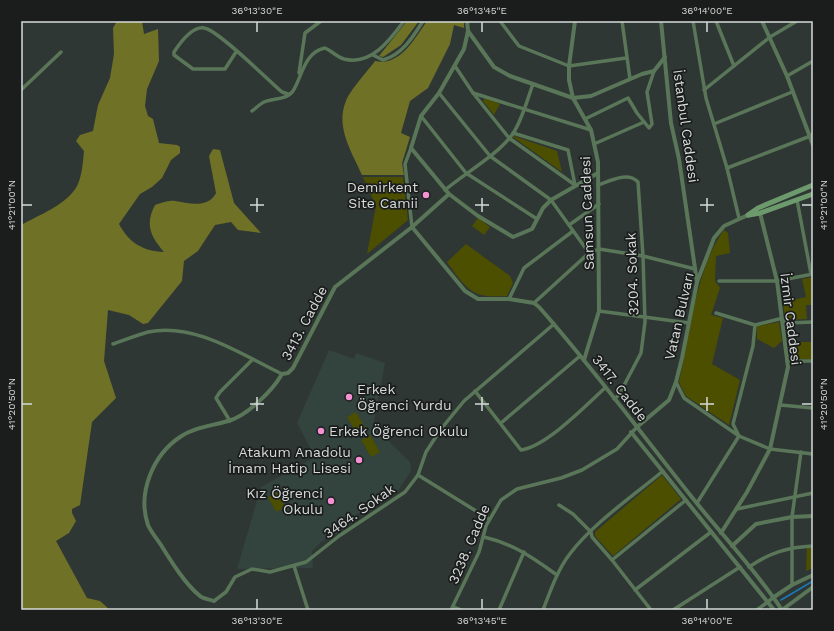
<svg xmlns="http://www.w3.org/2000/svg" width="834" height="631" font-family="'Work Sans',sans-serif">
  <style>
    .built { fill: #33433e }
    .green { fill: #4c4e00 }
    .forest { fill: #6f7226 }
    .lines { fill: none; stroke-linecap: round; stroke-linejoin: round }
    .stream { stroke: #1b79b4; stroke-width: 1.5 }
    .minor { stroke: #5a7659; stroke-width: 3.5 }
    .tertiary { stroke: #5a7659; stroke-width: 4 }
    .secondary { stroke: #6d9a6c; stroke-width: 5 }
    .ticks { fill: none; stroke: #d6dbda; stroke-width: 1.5 }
    .poi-dot { fill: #f491d3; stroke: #1a1d1c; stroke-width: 1.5 }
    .labels { text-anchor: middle; stroke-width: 3.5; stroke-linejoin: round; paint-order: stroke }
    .street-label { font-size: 14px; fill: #d6dbda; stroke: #1a1d1c }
    .poi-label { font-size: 14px; fill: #d6dbda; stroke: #1a1d1c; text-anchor: end }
    .neatline { fill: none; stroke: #d6dbda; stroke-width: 1.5 }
    .ticks-label { font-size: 10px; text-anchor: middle; fill: #d6dbda }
  </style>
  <rect width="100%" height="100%" fill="#2f3734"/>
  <path class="built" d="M329 350 354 359 356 353 385 363 373 426 410 462 411 471 398 491 386 495 346 522 319 544 312 551 313 568 237 569 261 487 315 457 297 423Z"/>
  <g class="green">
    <path d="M485 98 500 104 494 115 483 101Z"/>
    <path d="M514 136 557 151 562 172 513 137Z"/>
    <path d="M363 177H403L408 220 367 254 376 206Z"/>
    <path d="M478 218 490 227 484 235 472 226Z"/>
    <path d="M724 230 728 233 730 253 716 256 715 281 720 288 711 315 723 318 712 364 740 380 729 425 686 396 679 382C689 337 697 265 724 230Z"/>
    <path d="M466 244 510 276 513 283 507 296C499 296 489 297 481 295 466 291 455 273 447 262Z"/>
    <path d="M813 277V305H806L807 319 788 320 785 317 783 302 806 297 802 279Z"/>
    <path d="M779 322 782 341 774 348 757 339V326Z"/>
    <path d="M791 342H813V359H793Z"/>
    <path d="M356 412 366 429 357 434 347 417Z"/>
    <path d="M370 435 380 452 371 457 361 440Z"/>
    <path d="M662 475 681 499 613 556 595 536V532Z"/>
    <path d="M277 492 285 507 276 512 268 497Z"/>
    <path d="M807 546 813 547V568L806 571Z"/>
  </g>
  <g class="forest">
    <path d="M117 21H142L144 34 158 29 159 61 147 89 145 106 148 116 153 119 159 143 177 145 180 147V153L171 160 162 178 152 187 140 194 119 224C129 243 143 251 164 252 150 236 145 224 155 205 162 203 168 200 175 201 188 203 208 209 216 193L209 156 213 149 220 150 234 203 261 233 238 230 231 222 215 225 198 251 184 261 182 281 148 323 143 324 129 315 108 310 104 361 116 398 92 422 80 505 72 509V513L76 521 69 533 56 541 87 598 100 601 110 610H118H21V225C39 215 64 206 76 188 82 178 83 162 84 151L76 141 80 135 93 131 98 105 110 78 114 54 113 28Z"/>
    <path d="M407 21H419L401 45 383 57 379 56Z"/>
    <path d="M427 21H464V28L454 25 450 44 428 88 410 101 401 133 410 137 402 163 404 175H362C352 152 335 127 346 101 350 90 367 72 375 61 400 67 415 38 427 21Z"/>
  </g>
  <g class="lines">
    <g class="stream">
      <path d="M781 600 813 581"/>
      <path d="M765 610 766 609"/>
    </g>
    <g class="minor">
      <path d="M500 21 519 46 569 66 626 58"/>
      <path d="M622 21 630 79"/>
      <path d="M693 21 706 98 727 168 739 218"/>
      <path d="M716 21 734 66"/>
      <path d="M236 52 225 69H193L174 55V52C180 43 192 26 204 28 217 29 269 81 282 92L288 94"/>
      <path d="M373 55 383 60C402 55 413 37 423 21"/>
      <path d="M455 66 473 93 509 138 575 185"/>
      <path d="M299 73 305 33 321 21"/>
      <path d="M787 76 813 61"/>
      <path d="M21 90 61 52"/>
      <path d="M704 90 770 37 797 21"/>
      <path d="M439 93 490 156 551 200 589 253"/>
      <path d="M473 93 591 130"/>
      <path d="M252 111C256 108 260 104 264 102 273 98 287 100 293 91 302 77 304 52 325 48 332 51 337 57 344 59 371 66 390 40 404 21"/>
      <path d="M421 116 466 173 537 219"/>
      <path d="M585 119 628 98 637 113 649 128 652 124 647 92 654 71"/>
      <path d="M714 124 792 92"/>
      <path d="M513 133 568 150 575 185"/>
      <path d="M594 144 644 122"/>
      <path d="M411 148 405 164 412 227"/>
      <path d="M727 168 813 135"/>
      <path d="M598 185C610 181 628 171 638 182L643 256 645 322 641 353 619 395 614 399"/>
      <path d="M445 190C465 173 496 156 512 135 522 121 527 100 533 84"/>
      <path d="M797 200 811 274"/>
      <path d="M569 225 599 204"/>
      <path d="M719 281H777L813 274"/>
      <path d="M509 299 524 268 573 231"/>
      <path d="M534 303 589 253 599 249 643 256 695 269"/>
      <path d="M599 311 689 323"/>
      <path d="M716 313 755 325 783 318 787 323 813 322"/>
      <path d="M113 344C125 340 137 335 148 332 195 322 242 355 282 374"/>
      <path d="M787 361H813"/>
      <path d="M676 382 684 398 739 436 770 449 813 454"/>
      <path d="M475 391 521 450C547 446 585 406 605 388"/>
      <path d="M780 405 813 408"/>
      <path d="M230 421 216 398 220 392 252 360"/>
      <path d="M501 423 580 356"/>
      <path d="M418 475 489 519"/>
      <path d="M697 503 739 436 733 424 753 346 755 325"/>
      <path d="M559 505 573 514 591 532 592 537 612 560 651 610"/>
      <path d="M737 509 813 493"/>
      <path d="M484 537C514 544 533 558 557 575"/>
      <path d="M612 560 686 500"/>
      <path d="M294 566 308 610"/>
      <path d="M749 567C769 553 788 547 813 546"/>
      <path d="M792 585V517L801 452"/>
      <path d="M635 590 711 532"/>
      <path d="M214 601 226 592 235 577 252 569 270 572 306 562 339 536 405 492 418 475 426 452 441 429 464 401 554 324"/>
      <path d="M453 607 461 610"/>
      <path d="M451 610 479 552 486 526 501 500 517 489 561 478 582 470 617 449 637 427"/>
      <path d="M499 610 524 552"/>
      <path d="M543 610C550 592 557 571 569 555 592 524 633 496 663 471"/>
      <path d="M673 610 740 567"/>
      <path d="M757 610 774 597"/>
    </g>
    <g class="tertiary">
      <path d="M467 21 468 31 464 49 439 93 421 116 411 148 449 194 478 216 513 237 532 229 543 208 551 200 598 173"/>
      <path d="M575 21 569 66V80L573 98 591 130 598 162 599 311 584 360"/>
      <path d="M661 21 671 123 679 159 697 282"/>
      <path d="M762 21 787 76 813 145"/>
      <path d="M468 31 494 67 510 76 573 98 591 96 642 74 654 71 665 57"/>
      <path d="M412 227 465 291 478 299H509L534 303 539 307C593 368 641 433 691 496 721 534 756 570 782 610"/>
      <path d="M637 427 669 400 676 382 682 358 697 282 714 238 724 226 748 215"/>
      <path d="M631 432 774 610"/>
      <path d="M721 533 747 492 770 449 788 367 777 281 760 213"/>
      <path d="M732 546 756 524 792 517 813 516"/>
      <path d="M774 597 792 585 813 575"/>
      <path d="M214 601C209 599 203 599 200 596 185 584 171 561 161 545 157 539 151 532 148 525 137 493 153 455 180 437 194 427 212 426 228 421 247 416 273 390 282 374L288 373 293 368 335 287 412 227 449 194"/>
      <path d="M782 610 813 587"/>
    </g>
    <g class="secondary">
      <path d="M748 215 758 208 813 185"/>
      <path d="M749 215 760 213 813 194"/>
    </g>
  </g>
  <path class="ticks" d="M257 22V32M482 22V32M707 22V32M257 198V212M482 198V212M707 198V212M22 205H32M250 205H264M475 205H489M700 205H714M802 205H812M257 397V411M482 397V411M707 397V411M22 404H32M250 404H264M475 404H489M700 404H714M802 404H812M257 599V609M482 599V609M707 599V609"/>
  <g class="poi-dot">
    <circle cx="426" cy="195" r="4"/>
    <circle cx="349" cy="397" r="4"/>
    <circle cx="321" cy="431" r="4"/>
    <circle cx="359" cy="460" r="4"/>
    <circle cx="331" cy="501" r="4"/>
  </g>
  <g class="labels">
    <g class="street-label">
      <text transform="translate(686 126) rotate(82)" y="5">İstanbul Caddesi</text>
      <text transform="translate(587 213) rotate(-92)" y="5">Samsun Caddesi</text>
      <text transform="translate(632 274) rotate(-92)" y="5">3204. Sokak</text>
      <text transform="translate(679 316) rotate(-77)" y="5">Vatan Bulvarı</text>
      <text transform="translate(791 319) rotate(83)" y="5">İzmir Caddesi</text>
      <text transform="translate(304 323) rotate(-62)" y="5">3413. Cadde</text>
      <text transform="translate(620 388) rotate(52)" y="5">3417. Cadde</text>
      <text transform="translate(359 511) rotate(-35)" y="5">3464. Sokak</text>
      <text transform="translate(469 544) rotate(-67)" y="5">3238. Cadde</text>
    </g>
    <g class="poi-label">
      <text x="418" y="192">Demirkent<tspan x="418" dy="16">Site Camii</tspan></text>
      <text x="357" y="394" text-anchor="start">Erkek<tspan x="357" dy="16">Öğrenci Yurdu</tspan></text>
      <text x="329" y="436" text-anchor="start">Erkek Öğrenci Okulu</text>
      <text x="351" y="457">Atakum Anadolu<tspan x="351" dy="16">İmam Hatip Lisesi</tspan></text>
      <text x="323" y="498">Kız Öğrenci<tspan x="323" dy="16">Okulu</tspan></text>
    </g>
  </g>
  <rect width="834" height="631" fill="none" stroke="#1a1d1c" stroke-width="44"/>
  <rect x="22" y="22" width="790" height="587" class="neatline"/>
  <g class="ticks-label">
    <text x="257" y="14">36°13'30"E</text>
    <text x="482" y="14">36°13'45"E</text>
    <text x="707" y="14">36°14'00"E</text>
    <text transform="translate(11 205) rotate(-90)" y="4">41°21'00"N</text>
    <text transform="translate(823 205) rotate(-90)" y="4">41°21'00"N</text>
    <text transform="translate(11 404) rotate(-90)" y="4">41°20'50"N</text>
    <text transform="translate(823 404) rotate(-90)" y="4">41°20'50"N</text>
    <text x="257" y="624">36°13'30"E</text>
    <text x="482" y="624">36°13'45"E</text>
    <text x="707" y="624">36°14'00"E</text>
  </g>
</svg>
